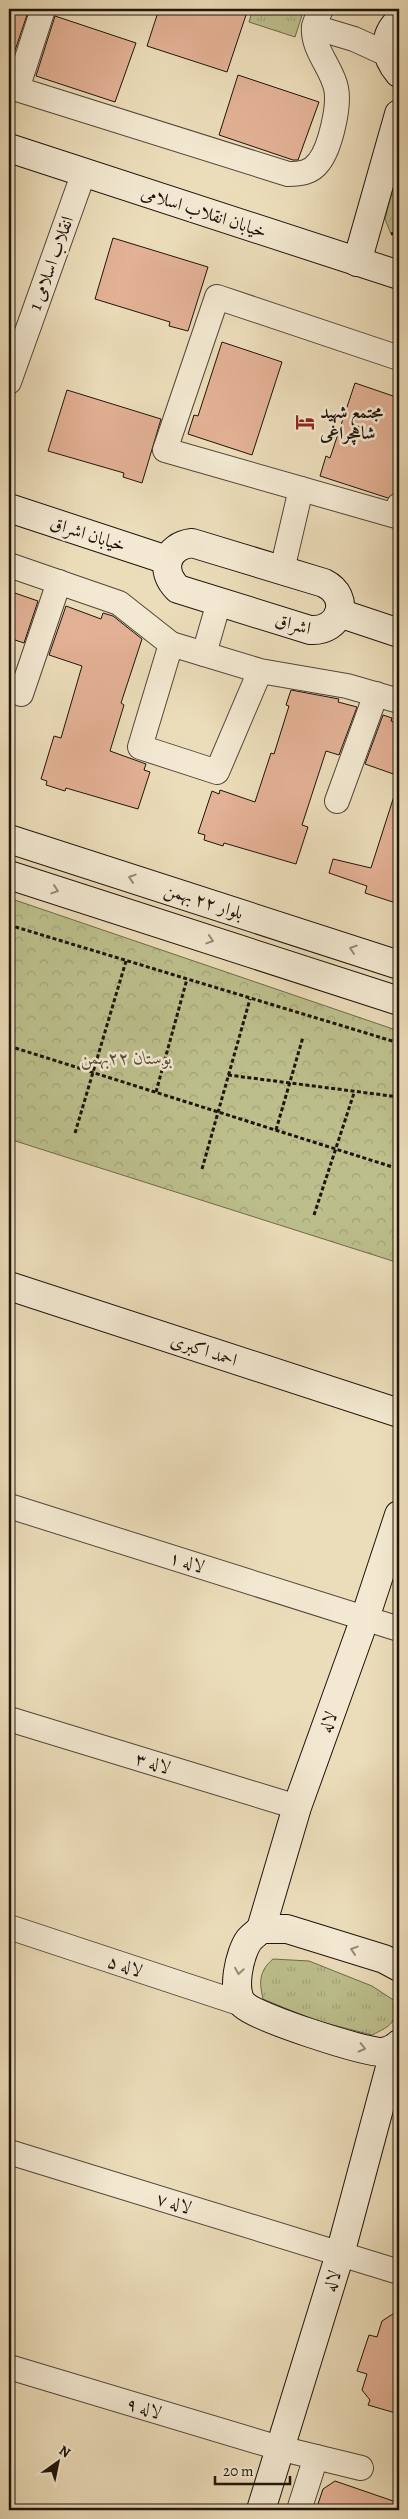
<svg xmlns="http://www.w3.org/2000/svg" width="408" height="2519" font-family="Alegreya,Amiri,serif">
  <style>
    .grass { fill: url(#grass-tufts); stroke: #6e6a4c }
    .park { fill: url(#park-crowns); stroke: #6e6a4c }
    .building { fill: #e3b195; stroke: #1f140c }
    .lines { fill: none; stroke-linecap: round; stroke-linejoin: round }
    .street-casing { stroke: #524638; stroke-width: 26 }
    .secondary-casing { stroke: #1f140c; stroke-width: 30 }
    .path { stroke: #1f140c; stroke-width: 3; stroke-dasharray: 4 2.5; stroke-linecap: butt }
    .street { stroke: #f3e9d2; stroke-width: 24 }
    .secondary { stroke: #f3e9d2; stroke-width: 28 }
    .oneway { stroke: #948979 }
    .labels { text-anchor: middle; stroke-width: 5; stroke-linejoin: round; paint-order: stroke }
    .street-label { font-size: 18px; fill: #1f140c; stroke: #f3e9d2 }
    .poi-label { font-size: 18px; font-weight: bold; fill: #1f140c; stroke: #f3e9d2; text-anchor: start }
    .park-label { font-size: 18px; font-style: italic; fill: #565039; stroke: #f3e9d2 }
  </style>
  <defs>
    <pattern id="grass-tufts" width="24" height="20" patternUnits="userSpaceOnUse" patternTransform="scale(1.25)"><rect width="24" height="20" fill="#bcbf8c"/><path d="M3 7l-1-3M5 7V3M7 7l1-3M15 17l-1-3M17 17v-4M19 17l1-3" fill="none" stroke="#a1a378"/></pattern>
    <pattern id="park-crowns" width="20" height="18" patternUnits="userSpaceOnUse" patternTransform="scale(1.25)"><rect width="20" height="18" fill="#bcbf8c"/><path d="M2 6a3 3 0 1 1 6 0M12 15a3 3 0 1 1 6 0" fill="none" stroke="#a1a378"/></pattern>
  </defs>
  <rect width="100%" height="100%" fill="#ecddba"/>
  <filter id="stains"><feTurbulence type="fractalNoise" baseFrequency=".004" numOctaves="4"/><feColorMatrix values="0 0 0 0 .2 0 0 0 0 .09 0 0 0 0 .02 0 0 0 .5 -.17"/></filter>
  <radialGradient id="worn" r=".72"><stop offset=".6" stop-color="#630" stop-opacity="0"/><stop offset="1" stop-color="#630" stop-opacity=".3"/></radialGradient>
  <g class="grass">
    <path d="M253 9H304L295 37 249 22Z"/>
    <path d="M273 1959 309 1961 372 1986 395 2001C396 2024 392 2025 372 2035L314 2020 263 1999C259 1982 259 1971 273 1959Z"/>
  </g>
  <g class="park">
    <path d="M399 165V238L391 234 385 219Z"/>
    <path d="M9 898 399 1031V1263L9 1139Z"/>
  </g>
  <g class="building">
    <path d="M9 9H29L9 68Z"/>
    <path d="M159 9H236L247 12 227 72 147 46Z"/>
    <path d="M55 16 136 43 115 102 36 76Z"/>
    <path d="M238 75 319 102 298 160H293L219 135Z"/>
    <path d="M113 238 208 267 188 331 169 326 170 322 95 299Z"/>
    <path d="M222 342 282 362 252 455 188 434 194 415 198 416Z"/>
    <path d="M355 383 399 398V492L388 498 320 476 326 456 330 458Z"/>
    <path d="M67 390 161 419 142 483 123 477 124 473 48 451Z"/>
    <path d="M9 591 38 601 24 643 9 638Z"/>
    <path d="M66 606 101 619 103 613 113 616 142 639 121 703 124 705 110 751 146 764 144 770 150 772 138 809 66 788 65 791 46 785 47 781 41 779 54 736 61 738 82 666 49 655Z"/>
    <path d="M291 690 339 699 338 702 357 707 339 755 326 751 302 825 308 827 296 864 224 843 223 846 204 840 205 835 198 833 212 791 219 794 220 790 255 802 271 753 274 754 289 706 286 705Z"/>
    <path d="M383 715 392 718 391 721 399 724V776L365 764Z"/>
    <path d="M395 793 399 794V904L365 893 367 886 329 873 333 859 371 868Z"/>
    <path d="M399 2310V2414L368 2405 370 2400 362 2390 367 2374 357 2371 369 2335 377 2337 382 2321Z"/>
    <path d="M335 2481 399 2503V2510H316L323 2489Z"/>
  </g>
  <g class="lines">
    <g class="street-casing">
      <g id="street">
        <path d="M43 9 17 89 288 174C300 174 311 173 319 162 330 148 340 106 336 88 332 68 312 49 314 27 315 21 319 14 321 9"/>
        <path d="M314 27 354 39 387 54"/>
        <path d="M399 358 217 297 165 450 396 516 399 505"/>
        <path d="M9 382 84 172"/>
        <path d="M9 565 119 603 171 644"/>
        <path d="M282 570 301 489"/>
        <path d="M204 654 219 602"/>
        <path d="M260 671 217 772 140 747 171 644 260 671 347 686 399 701"/>
        <path d="M21 694 59 582"/>
        <path d="M337 801 376 694"/>
        <path d="M9 1506 399 1629"/>
        <path d="M9 1719 297 1807"/>
        <path d="M9 1927 242 2004"/>
        <path d="M9 2152 399 2272"/>
        <path d="M9 2367 279 2448 361 2468"/>
        <path d="M299 2510 316 2457"/>
      </g>
    </g>
    <g class="secondary-casing">
      <g id="secondary">
        <path d="M399 21C382 37 385 57 399 73"/>
        <path d="M9 148 399 275"/>
        <path d="M357 262 399 114"/>
        <path d="M9 508 167 560"/>
        <path d="M192 543 324 583C352 597 341 632 310 630L178 589C159 571 166 546 192 543Z"/>
        <path d="M339 613 399 633"/>
        <path d="M9 839 399 965"/>
        <path d="M9 875 399 1001"/>
        <path d="M9 1286 399 1413"/>
        <path d="M261 1929 297 1807 365 1618 399 1515"/>
        <path d="M399 1967 384 1959 287 1929H261C257 1933 252 1936 249 1940 240 1952 230 1993 244 2005 258 2018 363 2052 382 2052 389 2051 394 2049 399 2044"/>
        <path d="M261 2510 340 2254 395 2049"/>
      </g>
    </g>
    <g class="path">
      <path d="M391 234 399 232"/>
      <path d="M9 925 399 1043"/>
      <path d="M9 1046 399 1169"/>
      <path d="M228 1075 399 1097"/>
      <path d="M156 1092 187 979"/>
      <path d="M276 1130 303 1037"/>
      <path d="M75 1133 126 961"/>
      <path d="M202 1169 250 999"/>
      <path d="M314 1215 354 1093"/>
      <path d="M394 1238 399 1221"/>
    </g>
    <use href="#street" class="street"/>
    <use href="#secondary" class="secondary"/>
  </g>
  <defs><path id="oneway-chevron" d="M-2-3.5L2.5 0L-2 3.5" fill="none" stroke-width="1.6" stroke-linecap="round" stroke-linejoin="round" transform="scale(1.25)"/></defs>
  <g class="oneway">
    <use href="#oneway-chevron" transform="translate(132 878) rotate(-162)"/>
    <use href="#oneway-chevron" transform="translate(55 890) rotate(18)"/>
    <use href="#oneway-chevron" transform="translate(210 940) rotate(18)"/>
    <use href="#oneway-chevron" transform="translate(353 949) rotate(-162)"/>
    <use href="#oneway-chevron" transform="translate(354 1950) rotate(-162)"/>
    <use href="#oneway-chevron" transform="translate(239 1971) rotate(99)"/>
    <use href="#oneway-chevron" transform="translate(362 2048) rotate(14)"/>
  </g>
  <defs>
    <g id="hotel-bare" transform="scale(1.5)"><path d="M-6-4.5h1.5V1H6V5H4.5V3h-9V5H-6ZM-4 0a1.8 1.8 0 1 1 3.6 0ZM.5 0V-2.5h3Q6-2.5 6 0Z" fill="#8f2418" stroke="#f3e9d2" stroke-width="2.5" paint-order="stroke"/></g>
  </defs>
  <g fill-rule="evenodd">
    <use href="#hotel-bare" x="305" y="422"/>
  </g>
  <g class="labels">
    <g class="street-label">
      <text transform="translate(204 212) rotate(18)" y="6">خیابان انقلاب اسلامی</text>
      <text transform="translate(51 263) rotate(-70)" y="6">انقلاب اسلامی 1</text>
      <text transform="translate(88 534) rotate(18)" y="6">خیابان اشراق</text>
      <text transform="translate(293 624) rotate(15)" y="6">اشراق</text>
      <text transform="translate(204 901) rotate(18)" y="6">بلوار ۲۲ بهمن</text>
      <text transform="translate(204 1350) rotate(18)" y="6">احمد اکبری</text>
      <text transform="translate(187 1562) rotate(17)" y="6">لاله ۱</text>
      <text transform="translate(328 1722) rotate(-70)" y="6">لاله</text>
      <text transform="translate(153 1763) rotate(17)" y="6">لاله ۳</text>
      <text transform="translate(125 1966) rotate(18)" y="6">لاله ۵</text>
      <text transform="translate(174 2203) rotate(17)" y="6">لاله ۷</text>
      <text transform="translate(332 2281) rotate(-73)" y="6">لاله</text>
      <text transform="translate(144 2408) rotate(17)" y="6">لاله ۹</text>
    </g>
    <g class="poi-label">
      <text x="320" y="418">مجتمع شهید<tspan x="320" dy="21">شاهچراغی</tspan></text>
    </g>
    <g class="park-label">
      <text x="126" y="1064">بوستان ۲۲بهمن</text>
    </g>
  </g>
  <rect width="408" height="2519" fill="none" stroke="#ecddba" stroke-width="30"/>
  <rect x="10" y="10" width="388" height="2499" fill="none" stroke="#1f140c" stroke-width="2.5"/>
  <rect x="15" y="15" width="378" height="2489" fill="none" stroke="#1f140c"/>
  <g transform="translate(58 2462) rotate(33)" stroke="#f3e9d2" stroke-width="4" paint-order="stroke">
  <path d="M0-4L9 19L0 12L-9 19Z" fill="#1f140c"/>
  <text y="-8" font-size="14" font-weight="bold" text-anchor="middle" fill="#1f140c">N</text>
  </g>
  <path d="M215 2476v8h75v-8" fill="none" stroke="#1f140c" stroke-width="2.5"/>
  <text x="223" y="2476" font-size="15" fill="#1f140c" stroke="#f3e9d2" stroke-width="4" paint-order="stroke">20 m</text>
  <rect width="100%" height="100%" filter="url(#stains)"/>
  <rect width="100%" height="100%" fill="url(#worn)"/>
</svg>
